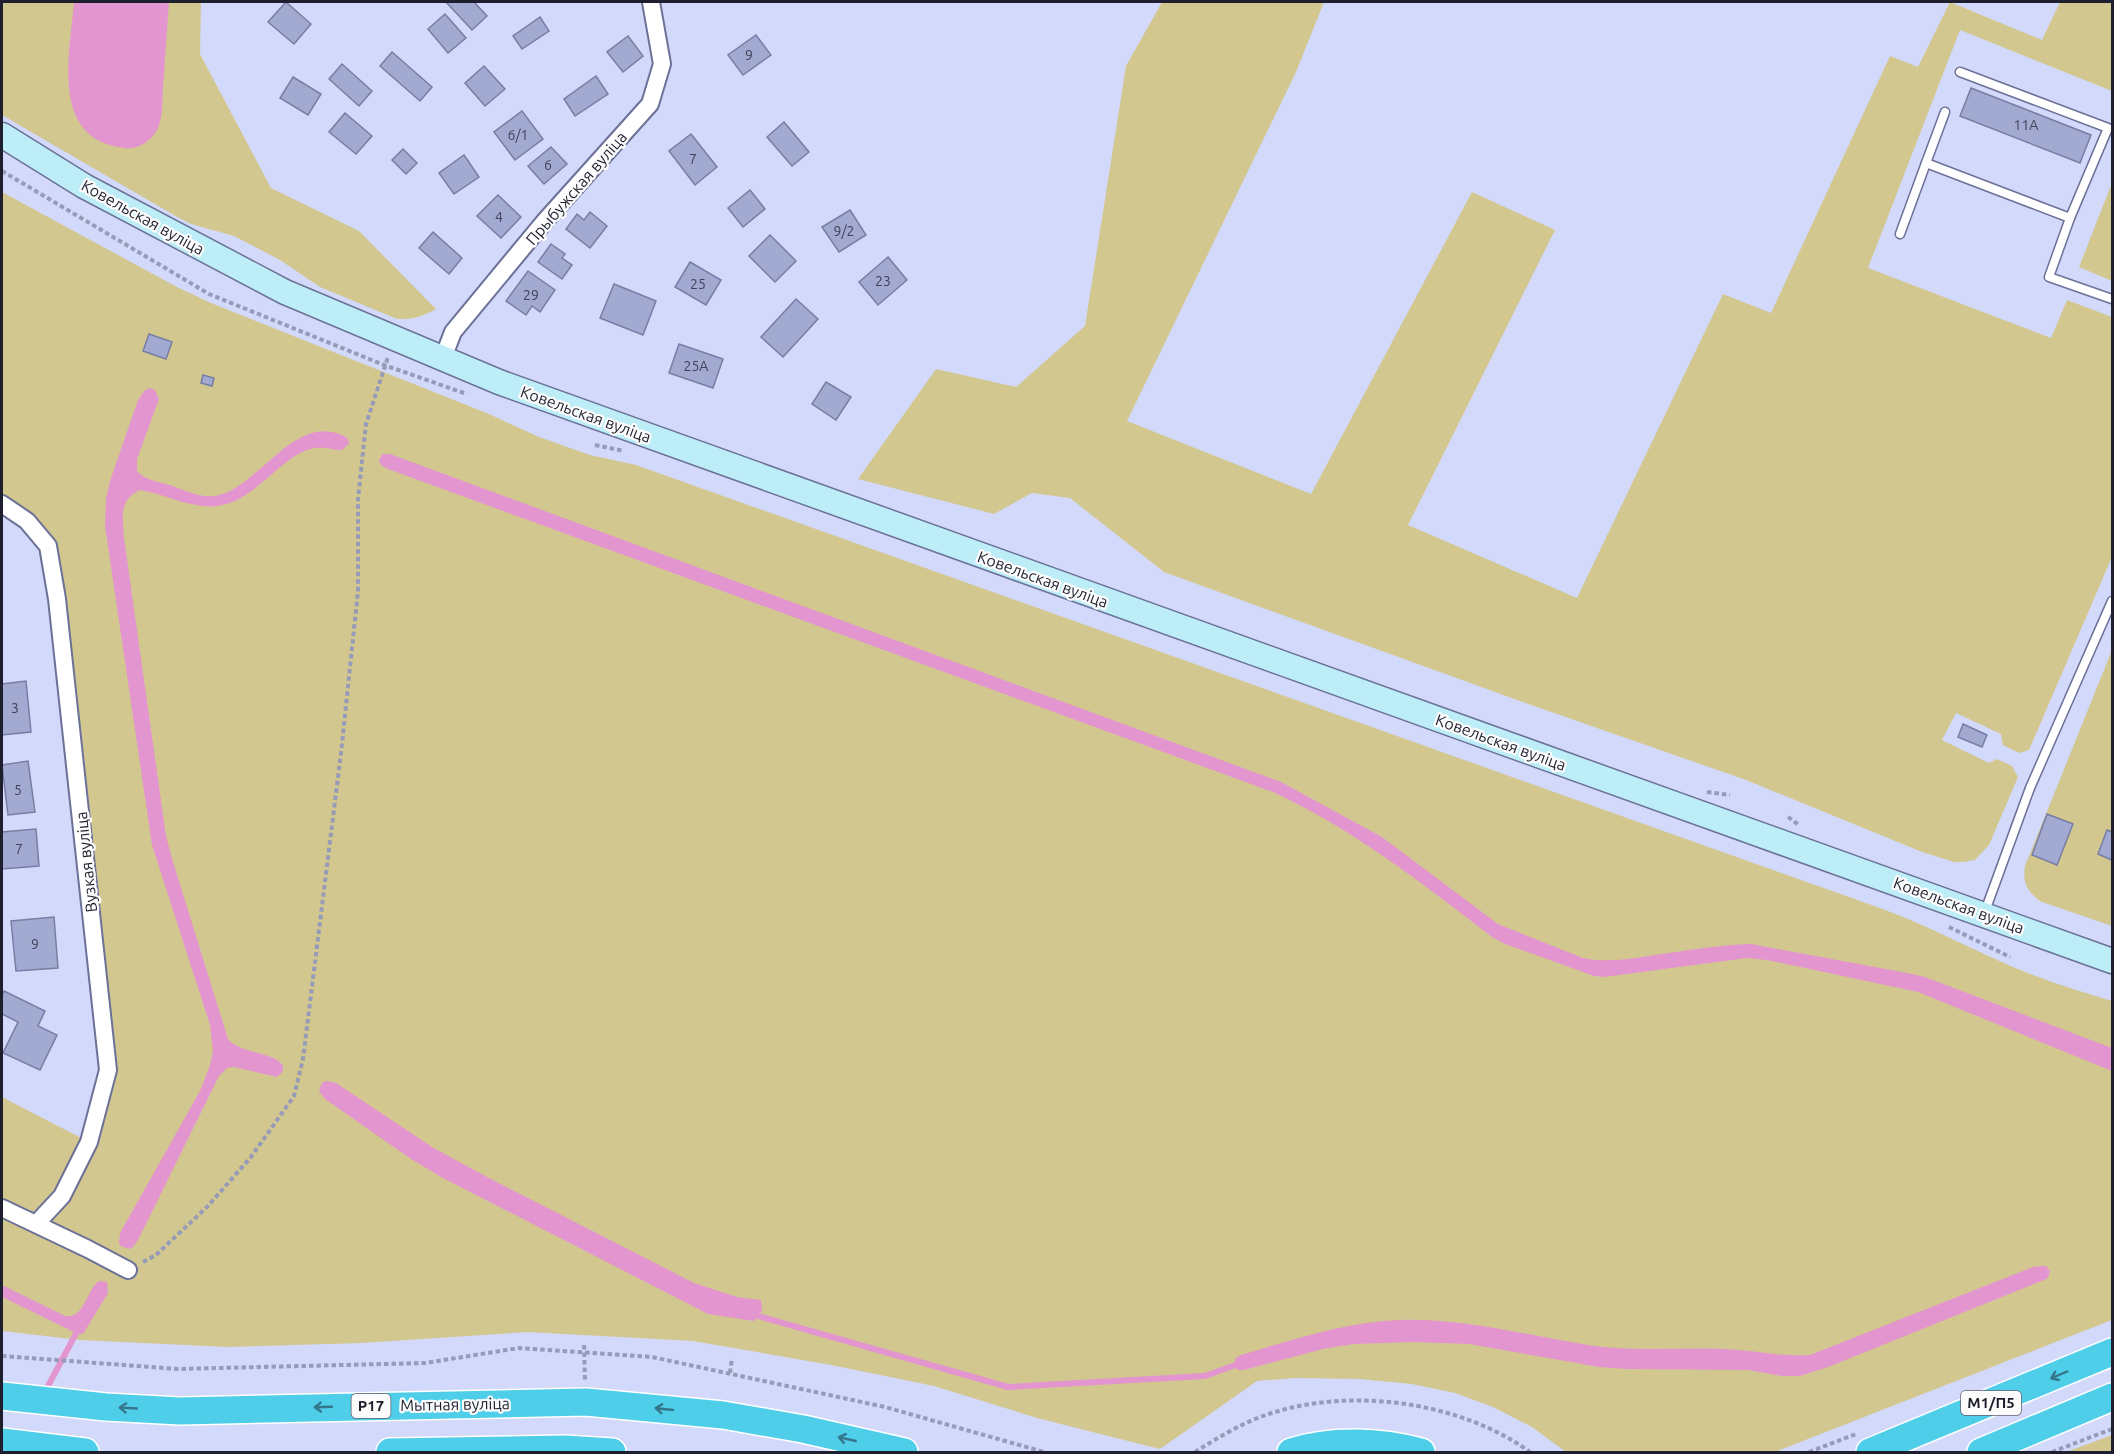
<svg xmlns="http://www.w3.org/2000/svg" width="2114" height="1454" font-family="Ubuntu,sans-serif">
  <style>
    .green { fill: #d3c790 }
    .water { fill: #e395cf }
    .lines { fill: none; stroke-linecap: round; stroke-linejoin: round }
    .stream { stroke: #e395cf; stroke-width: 6 }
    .building { fill: #a2aad2; stroke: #777ea4; stroke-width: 1.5 }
    .service-casing { stroke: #6b7197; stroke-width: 11 }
    .minor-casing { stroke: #6b7197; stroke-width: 20 }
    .secondary-casing { stroke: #6b7197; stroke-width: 27 }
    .trunk-casing { stroke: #fff; stroke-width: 30 }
    .path { stroke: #969bb7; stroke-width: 4; stroke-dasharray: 4.5 3; stroke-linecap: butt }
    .service { stroke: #fff; stroke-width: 8 }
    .minor { stroke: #fff; stroke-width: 16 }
    .secondary { stroke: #bdedf7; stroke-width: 24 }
    .trunk { stroke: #4ecee8; stroke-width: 27 }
    .oneway { stroke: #36768c }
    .labels { text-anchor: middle; stroke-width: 4.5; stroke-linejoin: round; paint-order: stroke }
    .number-label { font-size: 14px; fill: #3e4258 }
    .shield { fill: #fcfcfc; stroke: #60616c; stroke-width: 1.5 }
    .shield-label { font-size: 15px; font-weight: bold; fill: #1d1f2f }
    .street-label { font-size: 16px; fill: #1d1f2f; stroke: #fcfcfc }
  </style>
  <rect width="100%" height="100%" fill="#d2d9fb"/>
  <g class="green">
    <path d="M2 2H201L200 54 271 188 359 231 436 309C423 316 413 320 397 319L320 287 280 260 234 236 191 224 179 218 2 115Z"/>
    <path d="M1162 2H1324L1296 72 1127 421 1311 494 1472 192 1555 230 1408 525 1577 598 1723 294 1771 313 1890 56 1918 67 1950 2 2042 40 2060 2H2112V91L1960 30 1868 268 2051 338 2067 300 2112 317V557L2029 750 2019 753 2003 745 2001 734 1956 713 1942 740 1989 763 1997 759 2012 766 2018 777 1989 845 1975 860 1964 862H1954L1922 852 1746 780 1520 701 1164 572 1070 498 1032 493 994 514 858 479 936 369 1016 387 1085 326 1126 66Z"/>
    <path d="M2112 183V281L2079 267Z"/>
    <path d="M2 192 177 287 211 303 489 414 539 437 590 455 636 465 1880 908C1933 927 1981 955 2033 975 2059 985 2086 993 2112 1001V1320L1775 1452H1566L1532 1427 1493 1407 1455 1393 1412 1384 1359 1379 1295 1378 1257 1381 1160 1449 1037 1418 934 1386 831 1365 693 1341 527 1332 361 1343 227 1347 80 1340 2 1331V1097L89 1142 108 1070 48 546 2 504Z"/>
    <path d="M2112 650V926L2042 902C2028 893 2022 883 2025 866Z"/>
    <path d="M2112 1435V1452H2066Z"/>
  </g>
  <g class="water">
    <path d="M74 2H169C167 30 165 59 163 88 162 100 163 117 158 128 152 141 138 150 125 148 49 140 70 54 74 2Z"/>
    <path d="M150 388 155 390 159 399 137 459V471C144 480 160 482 170 485 184 490 200 498 215 496 253 491 289 423 332 432 338 433 344 435 348 439L349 444 342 450C332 450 324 446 315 448 282 453 256 502 217 506 191 509 165 494 140 490 118 500 123 518 124 538L166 836 173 862 228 1039C242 1055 275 1051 283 1066V1071L277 1077 234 1067 227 1068 219 1076 138 1240 133 1247 129 1249 121 1246 119 1243 120 1233 200 1091 210 1065 213 1051 210 1025 152 845 105 526 106 498 110 481 138 400 145 390Z"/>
    <path d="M382 454H390L1281 782 1382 837 1498 924 1583 958C1605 963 1627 959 1649 956 1683 951 1717 945 1751 944L1907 973 1925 977 2112 1048V1071L1918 992 1767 960 1747 958 1604 977 1594 976 1505 944 1492 937C1423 884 1353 829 1273 792L388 469 381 465 379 461Z"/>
    <path d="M326 1081 336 1083 432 1147 487 1177 694 1283 737 1297 761 1300 762 1311 754 1321 708 1314 443 1178 411 1159 325 1099 319 1091 322 1083Z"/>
    <path d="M2042 1266H2046L2050 1271 2048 1278 2044 1280 1828 1367 1800 1376H1782L1748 1370 1627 1369 1599 1367 1469 1344 1413 1342 1354 1344 1323 1349 1244 1370H1237L1234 1364 1236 1358 1241 1355C1292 1340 1345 1322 1400 1320 1463 1318 1526 1335 1588 1345 1633 1352 1679 1347 1724 1349 1753 1350 1781 1357 1810 1355L2033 1267Z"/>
    <path d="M99 1281 107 1282 108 1293 83 1334H78L2 1297V1285L65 1316C85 1319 86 1290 99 1281Z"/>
  </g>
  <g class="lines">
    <g class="stream">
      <path d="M751 1314 1008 1387 1205 1376 1241 1363"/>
      <path d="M48 1386 80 1326"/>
    </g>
  </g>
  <g class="building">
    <path d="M286 2 311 24 294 44 268 22Z"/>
    <path d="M446 2H474L487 16 472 30Z"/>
    <path d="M445 14 466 38 448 53 428 29Z"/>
    <path d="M540 17 549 31 522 49 513 36Z"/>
    <path d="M756 35 771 55 743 75 728 55Z"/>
    <path d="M628 36 643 56 623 72 607 52Z"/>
    <path d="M392 52 432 87 420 101 380 66Z"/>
    <path d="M342 64 372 91 359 106 329 79Z"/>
    <path d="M484 66 505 89 485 106 465 83Z"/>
    <path d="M596 76 608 94 575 116 564 99Z"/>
    <path d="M293 77 321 94 308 115 280 98Z"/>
    <path d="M1971 88 2091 135 2080 163 1960 116Z"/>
    <path d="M522 111 543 139 515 160 494 132Z"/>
    <path d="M345 113 372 136 356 154 329 132Z"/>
    <path d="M784 122 809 152 792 166 767 137Z"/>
    <path d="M691 134 717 167 695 185 669 151Z"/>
    <path d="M551 147 567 164 544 184 528 166Z"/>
    <path d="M403 149 417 163 406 174 392 160Z"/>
    <path d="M464 155 479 177 454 194 439 173Z"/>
    <path d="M750 190 765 209 743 227 728 208Z"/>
    <path d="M498 195 521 217 501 238 477 216Z"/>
    <path d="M850 210 866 235 839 252 822 227Z"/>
    <path d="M590 212 607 226 590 248 566 229 577 214 584 220Z"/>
    <path d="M433 232 462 258 449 274 419 248Z"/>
    <path d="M770 235 796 261 775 282 749 256Z"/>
    <path d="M551 244 565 254 562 258 572 265 562 279 538 262Z"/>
    <path d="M888 257 907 280 878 305 859 282Z"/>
    <path d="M690 262 721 280 706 305 675 287Z"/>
    <path d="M528 271 555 290 540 312 532 306 526 315 506 301Z"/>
    <path d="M614 284 656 301 643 335 600 318Z"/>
    <path d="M796 299 818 319 783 357 761 337Z"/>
    <path d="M149 334 172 342 166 359 143 351Z"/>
    <path d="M679 344 723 359 713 388 669 373Z"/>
    <path d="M203 375 214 378 212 386 201 383Z"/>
    <path d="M826 382 851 397 836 420 812 404Z"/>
    <path d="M26 681 31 732 2 735V684Z"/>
    <path d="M1963 724 1987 735 1982 747 1958 737Z"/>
    <path d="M28 761 35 812 8 815 2 765Z"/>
    <path d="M2047 814 2073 824 2057 865 2032 855Z"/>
    <path d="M36 829 39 866 2 869V832Z"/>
    <path d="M2107 830 2112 832V860L2098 854Z"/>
    <path d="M54 917 58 968 16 971 11 921Z"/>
    <path d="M4 991 45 1011 38 1026 57 1035 40 1070 3 1053 18 1022 2 1014V996Z"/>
  </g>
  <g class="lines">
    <g class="service-casing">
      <g id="service">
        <path d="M1960 72 2108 128 2070 218 2049 277 2112 299"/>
        <path d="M1926 163 1945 112"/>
        <path d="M1900 234 1926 163 2070 218"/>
        <path d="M1984 914 2030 788 2112 601"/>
      </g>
    </g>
    <g class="minor-casing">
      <g id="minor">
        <path d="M443 358 453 332 544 222 650 104 662 64 651 2"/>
        <path d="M2 504 27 521 48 546 57 599 108 1070 89 1142 62 1196 36 1224"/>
        <path d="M2 1208 88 1249 128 1270"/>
      </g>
    </g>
    <g class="secondary-casing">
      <path id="secondary" d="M2 135 84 186 285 292 499 382 2112 961"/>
    </g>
    <g class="trunk-casing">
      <g id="trunk">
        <path d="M2 1396 106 1407 180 1411 586 1402 723 1415 803 1429 904 1452"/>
        <path d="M2 1442 85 1452"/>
        <path d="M390 1452 565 1449 612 1452"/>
        <path d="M1291 1452C1332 1439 1380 1441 1421 1452"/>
        <path d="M1870 1452 2112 1352"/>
        <path d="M1981 1452 2112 1397"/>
      </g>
    </g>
    <g class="path">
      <path d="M2 171 209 294 384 365 467 394"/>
      <path d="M595 445 624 451"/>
      <path d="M1707 792 1730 795"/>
      <path d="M1788 817 1799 825"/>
      <path d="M1949 927 2010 957"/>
      <path d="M143 1262 156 1255 207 1207 251 1157 294 1096 303 1059 341 753 358 591V499L366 424 388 357"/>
      <path d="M584 1345 585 1380"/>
      <path d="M2 1356 178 1369 425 1363 519 1348 652 1357 885 1407 1044 1452"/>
      <path d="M730 1373 732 1358"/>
      <path d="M1195 1452C1219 1437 1245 1421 1272 1413 1353 1387 1461 1402 1530 1452"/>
      <path d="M1809 1452 1856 1434"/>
      <path d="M2052 1452 2112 1429"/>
    </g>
    <use href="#service" class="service"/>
    <use href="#minor" class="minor"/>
    <use href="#secondary" class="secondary"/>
    <use href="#trunk" class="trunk"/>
  </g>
  <defs><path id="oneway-shaft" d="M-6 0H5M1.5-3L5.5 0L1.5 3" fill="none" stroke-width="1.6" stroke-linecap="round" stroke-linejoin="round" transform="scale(1.5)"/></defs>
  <g class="oneway">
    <use href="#oneway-shaft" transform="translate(2059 1375) rotate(157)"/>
    <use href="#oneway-shaft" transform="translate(323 1407) rotate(178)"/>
    <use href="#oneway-shaft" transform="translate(128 1408) rotate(-177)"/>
    <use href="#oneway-shaft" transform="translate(664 1409) rotate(-174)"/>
    <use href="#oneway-shaft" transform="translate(847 1439) rotate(-167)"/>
  </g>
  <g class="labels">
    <g class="number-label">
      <text x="749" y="60">9</text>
      <text x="2026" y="130">11А</text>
      <text x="518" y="140">6/1</text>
      <text x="693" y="164">7</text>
      <text x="548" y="170">6</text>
      <text x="499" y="222">4</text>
      <text x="844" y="236">9/2</text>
      <text x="883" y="286">23</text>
      <text x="698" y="289">25</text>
      <text x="531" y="300">29</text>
      <text x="696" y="371">25А</text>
      <text x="15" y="713">3</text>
      <text x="18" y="795">5</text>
      <text x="19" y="854">7</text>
      <text x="35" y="949">9</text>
    </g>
    <g class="shield">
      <rect x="1961" y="1391" width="60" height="24" rx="4.5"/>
      <rect x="351.5" y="1394" width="39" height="24" rx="4.5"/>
    </g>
    <g class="shield-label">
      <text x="1991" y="1408">М1/П5</text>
      <text x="371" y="1411">Р17</text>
    </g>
    <g class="street-label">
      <text transform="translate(576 188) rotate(-49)" y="6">Прыбужская вуліца</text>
      <text transform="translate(143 217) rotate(29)" y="6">Ковельская вуліца</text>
      <text transform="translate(586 414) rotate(20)" y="6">Ковельская вуліца</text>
      <text transform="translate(1043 579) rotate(20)" y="6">Ковельская вуліца</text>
      <text transform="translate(1501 742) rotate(20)" y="6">Ковельская вуліца</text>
      <text transform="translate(86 862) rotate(-96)" y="6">Вузкая вуліца</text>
      <text transform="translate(1959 905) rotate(20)" y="6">Ковельская вуліца</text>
      <text transform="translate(455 1404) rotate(-1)" y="6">Мытная вуліца</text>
    </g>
  </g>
  <rect width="2114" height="1454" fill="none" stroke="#1d1f2f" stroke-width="6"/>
</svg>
